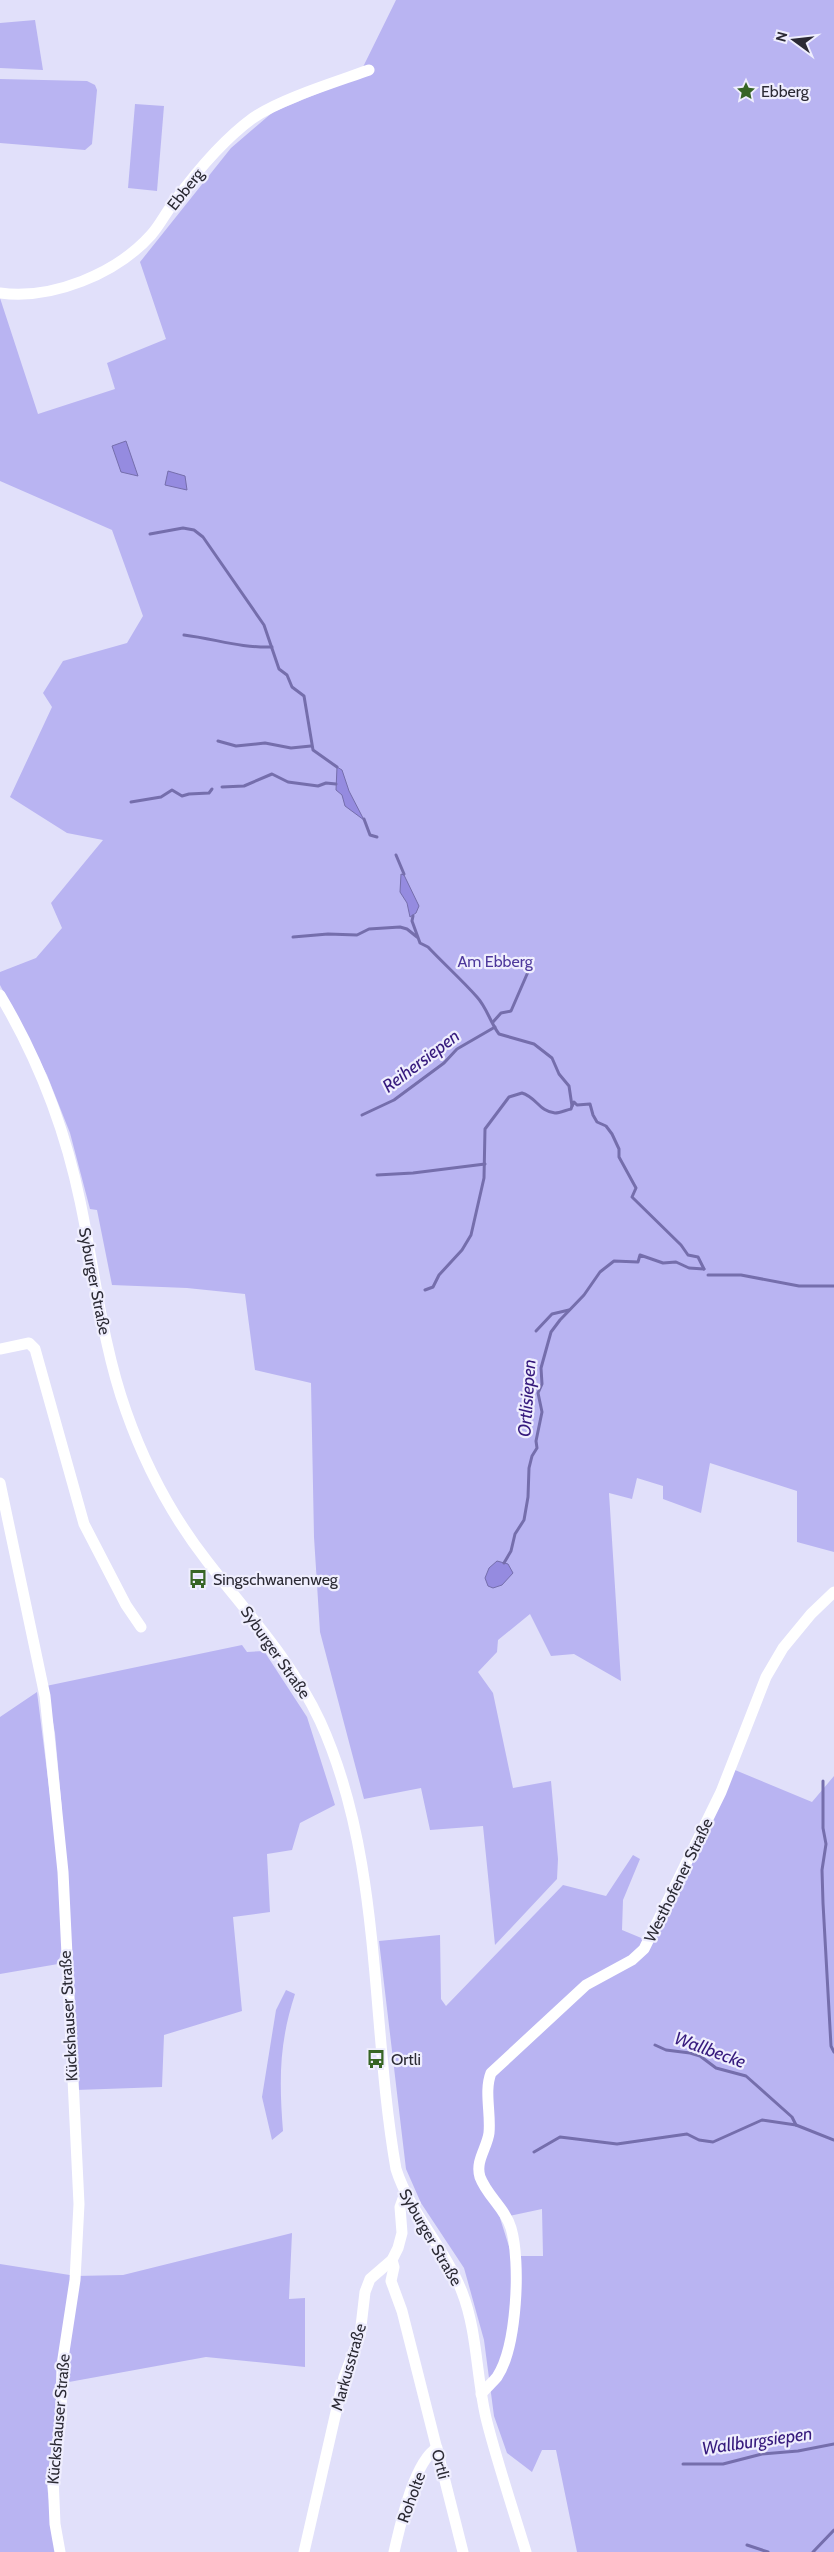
<svg xmlns="http://www.w3.org/2000/svg" width="834" height="2552" font-family="Cabin,sans-serif">
  <style>
    .green { fill: #b9b4f2; fill-rule: evenodd }
    .water { fill: #958be0; stroke: #756eac }
    .lines { fill: none; stroke-linecap: round; stroke-linejoin: round }
    .stream { stroke: #756eac; stroke-width: 3 }
    .minor { stroke: #fff; stroke-width: 11 }
    .labels { text-anchor: middle; stroke-width: 4.5; stroke-linejoin: round; paint-order: stroke }
    .poi-label { font-size: 16px; fill: #2b2a34; stroke: #efeefe; text-anchor: start }
    .street-label { font-size: 16px; fill: #2b2a34; stroke: #efeefe }
    .park-label { font-size: 16px; fill: #4e399c; stroke: #efeefe }
    .water-label { font-size: 18px; font-style: italic; fill: #361a7d; stroke: #efeefe }
  </style>
  <rect width="100%" height="100%" fill="#e1e0fa"/>
  <g class="green">
    <path d="M396 0H834V1552L797 1542V1491L710 1463 701 1513 663 1499V1486L637 1478 632 1499 609 1493 621 1681 574 1654 551 1656 530 1614 498 1640 497 1652 478 1672 493 1693 513 1788 551 1781 558 1859 557 1879 495 1945 483 1826 430 1830 421 1788 364 1799 320 1632 314 1537 311 1383 255 1370 245 1294 187 1288 112 1285 97 1210 90 1209 70 1133 47 1075 0 985V972L36 958 62 928 51 903 103 840 67 833 10 797 52 707 43 693 63 661 127 643 143 616 112 530 0 481V298L38 414 115 389 107 363 166 339 140 262 231 148 273 112 365 74 363 67Z"/>
    <path d="M35 20 43 70 0 68V23Z"/>
    <path d="M0 79 87 81 95 85 97 90 92 144 85 150 0 143Z"/>
    <path d="M135 104 164 106 157 191 128 188Z"/>
    <path d="M242 1645 247 1652 264 1651 307 1717 335 1805 300 1823 292 1850 267 1854 270 1912 233 1917 242 2011 164 2035 162 2087 76 2090 62 1949 58 1964 0 1974V1717L37 1692 52 1811 62 1810 55 1733 46 1686Z"/>
    <path d="M735 1770 812 1802 834 1776V2552H577L556 2450H542L532 2472 507 2453 494 2416 484 2340 464 2268 421 2203 406 2169 379 1941 440 1935 441 1999 446 2006 563 1885 606 1896 633 1855 640 1859 623 1900 622 1930 651 1942ZM542 2209 543 2256H512L500 2218Z"/>
    <path d="M286 1990 295 1994C279 2043 279 2080 283 2131L272 2140 262 2097 276 2010Z"/>
    <path d="M292 2233 289 2299 305 2298V2367L206 2357 58 2384 55 2442 47 2486 56 2552H0V2264L76 2276 123 2275Z"/>
  </g>
  <g class="water">
    <path d="M126 441 138 476 121 472 112 446Z"/>
    <path d="M168 471 185 476 187 490 165 485Z"/>
    <path d="M337 767 342 770 349 791 364 820 345 806 342 795 336 790Z"/>
    <path d="M401 874 404 875 419 906 416 913 410 917 407 903 400 892Z"/>
    <path d="M497 1561 508 1564 513 1573 502 1585 493 1588 488 1586 485 1578 489 1568Z"/>
  </g>
  <g class="lines">
    <g class="stream">
      <path d="M150 534 183 528 194 530 203 537 264 625 279 669 287 675 292 687 304 696 313 750 337 767"/>
      <path d="M184 635C216 639 240 648 272 647"/>
      <path d="M218 741 236 746 265 743 291 748 311 746"/>
      <path d="M222 787 244 786 272 774 288 782 318 786 326 783 336 784"/>
      <path d="M131 802 161 797 172 790 182 796 189 794 209 793 212 789"/>
      <path d="M364 819 370 835 377 837"/>
      <path d="M396 855 404 874"/>
      <path d="M413 916 412 921 420 943 428 947C444 964 462 980 477 997 487 1008 490 1022 499 1034L534 1044 552 1058 559 1074 569 1086 572 1106 574 1102 577 1105 590 1104 593 1115 597 1122 606 1126 612 1134 619 1149V1157L636 1188 632 1197 681 1245 688 1255 698 1257 704 1269"/>
      <path d="M293 937 328 934 357 935 369 929 400 927 407 929 417 937"/>
      <path d="M493 1022 501 1013 511 1011 531 965"/>
      <path d="M362 1115 394 1100 444 1063 457 1049 495 1027"/>
      <path d="M377 1175 413 1173 485 1164"/>
      <path d="M708 1275H741L799 1286H834"/>
      <path d="M425 1290 433 1287 439 1275 462 1250 471 1235 484 1178 485 1129 509 1097 522 1093C536 1097 540 1112 555 1113 560 1113 566 1110 571 1109L572 1106"/>
      <path d="M536 1331 552 1314 569 1310"/>
      <path d="M504 1563 511 1551 515 1534 524 1520 528 1497 529 1468 532 1456 537 1448 536 1441 542 1412 538 1393 542 1384 541 1368 551 1332 560 1320 584 1295 600 1272 614 1261 638 1262 640 1255 663 1263 676 1262 689 1268 704 1269"/>
      <path d="M823 1781V1828L826 1844 822 1870 823 1903 831 2046 834 2052"/>
      <path d="M655 2045 666 2050 690 2053 700 2056 716 2068 746 2076 792 2117 796 2125"/>
      <path d="M534 2152 560 2137 617 2144 687 2134 699 2140 713 2142 762 2120 796 2125 834 2140"/>
      <path d="M683 2464H723L762 2454 798 2451 834 2444"/>
      <path d="M747 2545 768 2552"/>
      <path d="M813 2552 834 2530"/>
    </g>
    <g class="minor">
      <path d="M0 293C52 300 116 274 151 235 160 225 166 212 175 201 197 171 223 140 253 118 280 99 336 82 369 70"/>
      <path d="M0 995C38 1059 65 1129 80 1201 95 1271 102 1344 126 1411 145 1465 172 1516 207 1561 247 1613 292 1661 320 1721 383 1859 370 2021 396 2169 410 2213 445 2248 462 2292 478 2333 476 2379 487 2422 498 2465 513 2509 526 2552"/>
      <path d="M0 1349 29 1343 35 1349 84 1524 126 1605 141 1627"/>
      <path d="M0 1483 45 1696 63 1872 79 2204 75 2280 62 2365 61 2419 53 2477 55 2524 60 2552"/>
      <path d="M392 2260 394 2267 391 2281 402 2311 463 2552"/>
      <path d="M481 2394C486 2388 492 2383 497 2377 517 2347 521 2262 511 2228 505 2208 487 2196 480 2177 475 2161 487 2148 489 2133 491 2113 484 2091 491 2073L586 1985 632 1960 644 1949 721 1792 766 1677 783 1648 811 1614 834 1592"/>
      <path d="M304 2552 344 2377 360 2335 365 2292 370 2279 392 2260 398 2248 402 2233 400 2207 405 2193"/>
      <path d="M394 2552C400 2526 414 2461 437 2448"/>
    </g>
  </g>
  <defs>
    <g id="sight-bare" transform="scale(1.5)"><path d="M0-6L1.8-2.2L6-1.7L2.9 1.2L3.7 5.4L0 3.3L-3.7 5.4L-2.9 1.2L-6-1.7L-1.8-2.2Z" fill="#376525" stroke="#efeefe" stroke-width="2.5" paint-order="stroke"/></g>
    <g id="bus-bare" transform="scale(1.5)"><path d="M-5-6H5V4H4V6H2V4H-2V6H-4V4H-5ZM-3.5-4V0h7V-4ZM-3.5 1.2v1.5H-2V1.2ZM2 1.2v1.5H3.5V1.2Z" fill="#376525" stroke="#efeefe" stroke-width="2.5" paint-order="stroke"/></g>
  </defs>
  <g fill-rule="evenodd">
    <use href="#sight-bare" x="746" y="91"/>
    <use href="#bus-bare" x="198" y="1579"/>
    <use href="#bus-bare" x="376" y="2059"/>
  </g>
  <g class="labels">
    <g class="poi-label">
      <text x="761" y="97">Ebberg</text>
      <text x="213" y="1585">Singschwanenweg</text>
      <text x="391" y="2065">Ortli</text>
    </g>
    <g class="street-label">
      <text transform="translate(185 189) rotate(-52)" y="6">Ebberg</text>
      <text transform="translate(95 1281) rotate(79)" y="6">Syburger Straße</text>
      <text transform="translate(276 1652) rotate(55)" y="6">Syburger Straße</text>
      <text transform="translate(678 1880) rotate(-64)" y="6">Westhofener Straße</text>
      <text transform="translate(68 2016) rotate(-93)" y="6">Kückshauser Straße</text>
      <text transform="translate(431 2237) rotate(60)" y="6">Syburger Straße</text>
      <text transform="translate(348 2367) rotate(-74)" y="6">Markusstraße</text>
      <text transform="translate(58 2419) rotate(-85)" y="6">Kückshauser Straße</text>
      <text transform="translate(441 2464) rotate(76)" y="6">Ortli</text>
      <text transform="translate(411 2497) rotate(-70)" y="6">Roholte</text>
    </g>
    <g class="park-label">
      <text x="495" y="967">Am Ebberg</text>
    </g>
    <g class="water-label">
      <text transform="translate(421 1061) rotate(-37)" y="6">Reihersiepen</text>
      <text transform="translate(527 1398) rotate(-86)" y="6">Ortlisiepen</text>
      <text transform="translate(710 2050) rotate(20)" y="6">Wallbecke</text>
      <text transform="translate(757 2441) rotate(-8)" y="6">Wallburgsiepen</text>
    </g>
  </g>
  <g transform="translate(794 40) rotate(285)" stroke="#efeefe" stroke-width="4" paint-order="stroke">
  <path d="M0-4L9 19L0 12L-9 19Z" fill="#2b2a34"/>
  <text y="-8" font-size="14" font-weight="bold" text-anchor="middle" fill="#2b2a34">N</text>
  </g>
</svg>
